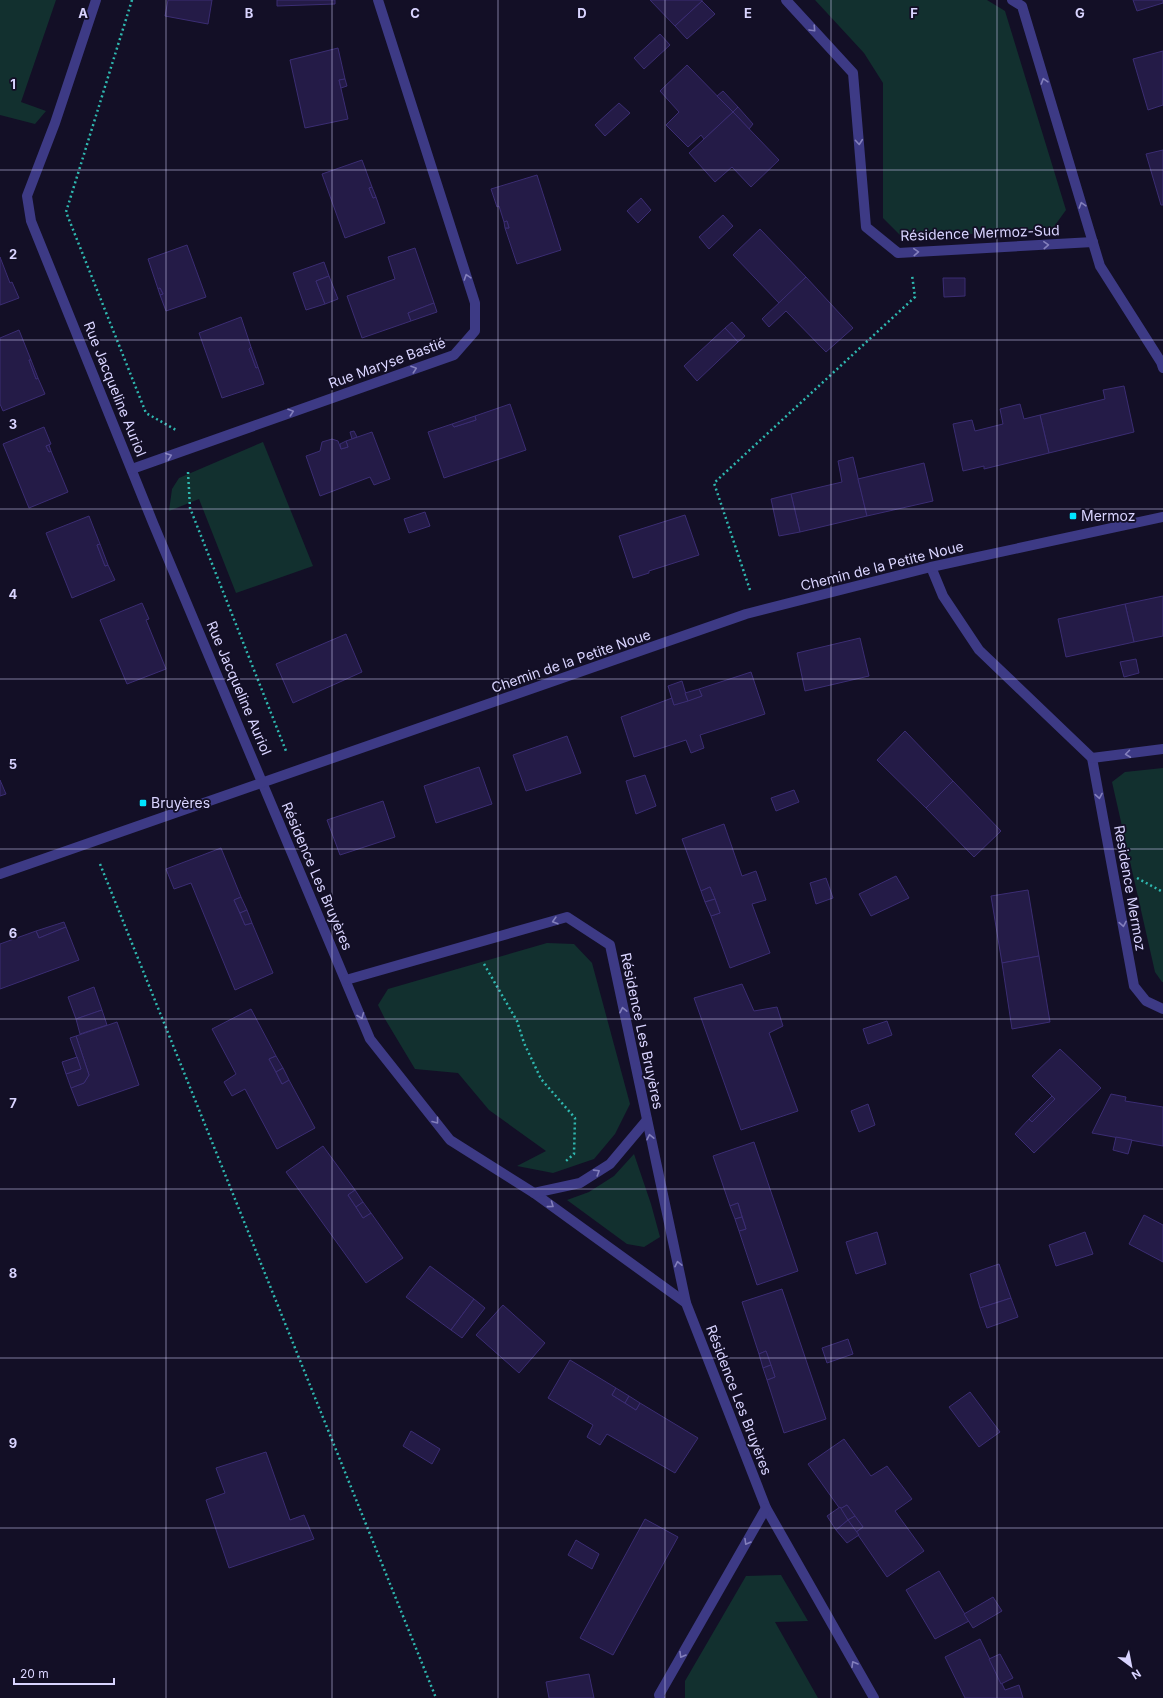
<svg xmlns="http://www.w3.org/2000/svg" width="1163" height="1698" font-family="Inter,sans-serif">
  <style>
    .green { fill: #12302f }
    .building { fill: #241b47; stroke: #3b2d73 }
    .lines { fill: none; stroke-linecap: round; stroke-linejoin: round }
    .path { stroke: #2fb8b0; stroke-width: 2.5; stroke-dasharray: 2 3; stroke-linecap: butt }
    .minor { stroke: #3d3a85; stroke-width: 10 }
    .oneway { stroke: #837fbc }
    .grid { fill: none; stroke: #d9d4ff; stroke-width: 1; stroke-opacity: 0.55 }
    .poi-dot { fill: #00e5ff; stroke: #130f26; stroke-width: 1.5 }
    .labels { text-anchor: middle; stroke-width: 3.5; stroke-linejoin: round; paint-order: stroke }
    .street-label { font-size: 14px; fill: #d9d4ff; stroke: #130f26 }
    .poi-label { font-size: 14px; fill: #d9d4ff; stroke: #130f26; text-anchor: start }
    .grid-label { font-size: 13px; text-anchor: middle; font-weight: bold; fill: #d9d4ff; stroke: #130f26; stroke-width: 3.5; stroke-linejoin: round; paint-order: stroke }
  </style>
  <rect width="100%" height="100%" fill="#130f26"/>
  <g class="green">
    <path d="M0 0H56L21 102 46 111 35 124 0 115Z"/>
    <path d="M815 0H987L1005 11 1066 210 1053 228 904 239 883 218V83L864 53Z"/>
    <path d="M263 442 313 566 236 593 199 499 169 511 172 489 179 478Z"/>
    <path d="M1163 768V982H1162L1155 972 1112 782 1125 772Z"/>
    <path d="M547 943 574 944 592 963 630 1104 615 1134 594 1159 553 1173 517 1166 546 1151 489 1110 458 1073 415 1069 385 1019 378 1005 388 989Z"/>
    <path d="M634 1154 651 1204 660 1237 644 1247 627 1244 567 1200 589 1192 614 1176Z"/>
    <path d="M781 1575 808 1621 775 1622 818 1698H685V1681L746 1576Z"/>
  </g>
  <g class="building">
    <path d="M168 0H212L208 24 165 16Z"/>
    <path d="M277 0H335V4L277 6Z"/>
    <path d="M650 0H702V1L675 26Z"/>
    <path d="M1133 0H1163V3L1137 11Z"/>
    <path d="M702 1 715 14 687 39 675 26Z"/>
    <path d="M660 34 670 45 644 69 634 58Z"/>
    <path d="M338 48 345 79 339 80 348 119 305 128 290 60Z"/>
    <path d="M1163 51V105L1148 110 1133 59Z"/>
    <path d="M687 65 733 112 704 139 701 135 688 147 666 125 679 112 660 91Z"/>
    <path d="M345 79 347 86 341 88 339 80Z"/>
    <path d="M723 91 738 107 733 112 717 96Z"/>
    <path d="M619 103 630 113 605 136 595 125Z"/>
    <path d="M738 107 753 124 749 129 733 112Z"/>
    <path d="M733 112 779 160 751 187 732 167 715 182 689 153Z"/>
    <path d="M1163 150V205H1161L1146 154Z"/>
    <path d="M362 160 372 187 369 188 373 198 376 197 385 223 345 238 322 174Z"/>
    <path d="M537 175 561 250 517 264 505 228H509L507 221 504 222 499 206 497 207 491 189Z"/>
    <path d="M372 187 376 197 373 198 369 188Z"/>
    <path d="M641 198 651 210 638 223 627 211Z"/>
    <path d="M723 215 733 226 709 249 699 237Z"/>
    <path d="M507 221 509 228H505L504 222Z"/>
    <path d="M760 229 806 277 779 303 733 255Z"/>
    <path d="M187 245 206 297 166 311 160 295 163 294 160 288 158 289 148 259Z"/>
    <path d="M415 248 434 303 408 313 411 321 362 338 347 296 395 279 388 257Z"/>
    <path d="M0 257 10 283 12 282 19 298 0 305Z"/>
    <path d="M324 262 329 276 316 281 325 304 306 310 293 273Z"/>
    <path d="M329 276 338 299 325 304 316 281Z"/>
    <path d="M806 277 853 328 826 352 786 311 769 327 762 319Z"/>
    <path d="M943 278H965V296L944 297Z"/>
    <path d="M160 288 163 294 160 295 158 289Z"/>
    <path d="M434 303 437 312 411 321 408 313Z"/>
    <path d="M241 317 251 347 249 349 256 368 258 367 264 384 222 398 199 333Z"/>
    <path d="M732 322 745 336 738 342 725 328Z"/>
    <path d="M725 328 738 342 697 381 684 366Z"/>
    <path d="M19 330 31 360H29L36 379 38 378 45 394 3 411 0 404V338Z"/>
    <path d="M251 347 258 367 256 368 249 349Z"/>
    <path d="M29 360H31L38 378 36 379Z"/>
    <path d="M1124 386 1134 432 1049 453 1040 415 1105 399 1103 390Z"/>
    <path d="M510 404 526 450 444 478 428 432 452 424 454 427 476 420 475 416Z"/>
    <path d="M1020 404 1024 419 1040 415 1049 453 984 469V466L963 471 953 424 972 420 975 431 1003 424 1000 409Z"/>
    <path d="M475 416 476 420 454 427 452 424Z"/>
    <path d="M44 427 51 444 46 446 49 452 51 451 68 492 29 508 3 444Z"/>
    <path d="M354 431 357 437 352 439 350 432Z"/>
    <path d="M372 432 390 479 374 485 370 477 320 496 306 456 320 451 322 442 332 439 338 441 341 449 348 447 346 441Z"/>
    <path d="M346 441 348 447 341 449 340 444Z"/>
    <path d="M49 445 51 451 49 452 46 446Z"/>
    <path d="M853 457 867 516 800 532 791 494 842 482 838 461Z"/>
    <path d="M924 463 933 501 867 516 858 479Z"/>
    <path d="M791 494 800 532 779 536 771 499Z"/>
    <path d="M425 512 430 526 409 533 404 519Z"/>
    <path d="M685 515 699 555 649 571V573L633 578 619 536Z"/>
    <path d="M89 516 100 544 97 545 105 566 108 565 115 580 72 598 46 533Z"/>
    <path d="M100 544 108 565 105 566 97 545Z"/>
    <path d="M1163 596V636L1134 642 1125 604Z"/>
    <path d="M142 603 149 619 146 620 166 669 127 684 100 620Z"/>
    <path d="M1125 604 1134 642 1066 657 1058 619Z"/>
    <path d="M346 634 362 672 293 703 276 664Z"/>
    <path d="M860 638 869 676 805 691 797 653Z"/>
    <path d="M1136 659 1139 673 1124 677 1120 662Z"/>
    <path d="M751 672 765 714 700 735 704 748 691 753 686 740 634 757 621 717 672 698 674 705 702 696 699 689Z"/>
    <path d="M682 681 688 701 674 705 668 686Z"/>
    <path d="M699 689 702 696 688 701 685 693Z"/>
    <path d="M905 731 953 781 926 808 877 760Z"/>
    <path d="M567 736 581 773 526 791 513 755Z"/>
    <path d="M479 767 492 804 436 823 424 786Z"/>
    <path d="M645 775 656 806 636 814 626 781Z"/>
    <path d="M0 780 6 794 0 796Z"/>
    <path d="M953 781 1001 831 974 857 926 808Z"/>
    <path d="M794 790 799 802 776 811 771 798Z"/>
    <path d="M383 801 395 837 340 855 327 820Z"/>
    <path d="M724 824 742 876 756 871 766 900 752 904 770 953 730 968 711 916 720 913 715 899 710 887 701 891 682 839Z"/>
    <path d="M221 848 241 897 234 900 245 925 252 923 273 973 235 990 191 883 174 889 166 869Z"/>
    <path d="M896 876 909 898 871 916 859 894Z"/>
    <path d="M826 878 833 898 816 904 810 883Z"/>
    <path d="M710 887 715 899 705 902 701 891Z"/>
    <path d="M1028 890 1039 956 1002 963 991 896Z"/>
    <path d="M241 897 247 910 240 913 234 900Z"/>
    <path d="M715 899 720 913 711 916 705 902Z"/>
    <path d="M247 910 252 923 245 925 240 913Z"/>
    <path d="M64 922 66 927 39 938 36 931Z"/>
    <path d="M66 927 79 960 0 989V944L36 931 39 938Z"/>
    <path d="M1039 956 1050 1022 1012 1029 1002 963Z"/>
    <path d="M742 984 754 1011 777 1007 783 1026 769 1033 798 1111 741 1130 694 998Z"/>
    <path d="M94 987 102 1010 76 1019 68 997Z"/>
    <path d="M251 1009 276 1056 269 1059 282 1084 289 1080 315 1128 277 1149 245 1089 232 1096 224 1082 236 1074 212 1029Z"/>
    <path d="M102 1010 107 1025 80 1034 76 1019Z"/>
    <path d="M887 1021 892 1035 868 1044 863 1029Z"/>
    <path d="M117 1022 139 1085 78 1106 71 1088 84 1083 89 1075 76 1036Z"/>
    <path d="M76 1036 89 1075 84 1083 71 1088 66 1074 81 1069 70 1038Z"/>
    <path d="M1060 1049 1101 1088 1034 1153 1015 1134 1029 1119 1032 1122 1055 1099 1032 1076Z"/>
    <path d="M276 1056 283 1068 276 1072 269 1059Z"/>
    <path d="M77 1057 81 1069 66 1074 62 1062Z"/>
    <path d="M283 1068 289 1080 282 1084 276 1072Z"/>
    <path d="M1111 1094 1126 1097 1125 1101 1163 1107V1146L1092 1133Z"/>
    <path d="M1052 1096 1055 1099 1032 1122 1029 1119Z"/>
    <path d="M868 1104 875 1125 859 1132 851 1111Z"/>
    <path d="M1116 1137 1132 1140 1128 1154 1113 1150Z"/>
    <path d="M754 1142 798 1271 757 1285 739 1231 746 1229 738 1203 730 1206 713 1156Z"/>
    <path d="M323 1146 355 1190 348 1195 363 1218 371 1213 403 1258 366 1283 286 1172Z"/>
    <path d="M355 1190 363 1202 356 1207 348 1195Z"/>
    <path d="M363 1202 371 1213 363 1218 356 1207Z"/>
    <path d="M738 1203 742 1217 735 1219 730 1206Z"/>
    <path d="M1144 1215 1163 1225V1262L1129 1244Z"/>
    <path d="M742 1217 746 1229 739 1231 735 1219Z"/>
    <path d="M877 1232 886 1264 856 1274 846 1242Z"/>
    <path d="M1085 1232 1093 1254 1056 1266 1049 1245Z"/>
    <path d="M999 1264 1011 1298 980 1308 970 1274Z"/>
    <path d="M430 1266 474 1299 451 1330 406 1297Z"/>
    <path d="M782 1289 826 1419 784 1433 767 1380 775 1377 766 1351 759 1354 742 1302Z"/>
    <path d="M1011 1298 1018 1317 987 1328 980 1308Z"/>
    <path d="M474 1299 485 1308 462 1338 451 1330Z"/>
    <path d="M503 1305 545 1343 519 1373 476 1335Z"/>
    <path d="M848 1339 853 1354 827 1363 822 1348Z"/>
    <path d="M766 1351 771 1365 763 1368 759 1354Z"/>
    <path d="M570 1360 616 1388 612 1395 636 1410 640 1403 698 1438 675 1473 607 1434 600 1445 587 1437 593 1425 548 1398Z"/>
    <path d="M771 1365 775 1377 767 1380 763 1368Z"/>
    <path d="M616 1388 629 1396 625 1403 612 1395Z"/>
    <path d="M970 1392 1000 1432 979 1447 949 1407Z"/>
    <path d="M629 1396 640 1403 636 1410 625 1403Z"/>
    <path d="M411 1431 440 1449 432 1464 403 1446Z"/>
    <path d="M844 1439 871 1476 887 1466 912 1499 895 1511 924 1551 887 1577 856 1532 863 1527 847 1505 840 1509 808 1464Z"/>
    <path d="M266 1452 290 1520 304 1515 314 1539 229 1568 206 1500 225 1493 216 1468Z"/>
    <path d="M847 1505 855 1516 848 1520 840 1509Z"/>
    <path d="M840 1507 848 1520 836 1530 827 1516Z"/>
    <path d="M855 1516 863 1527 856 1532 848 1520Z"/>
    <path d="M645 1519 678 1537 613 1655 580 1638Z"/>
    <path d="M848 1520 859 1535 847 1543 836 1530Z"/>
    <path d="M576 1540 599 1554 592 1569 568 1555Z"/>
    <path d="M939 1571 969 1621 935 1639 906 1590Z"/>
    <path d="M993 1597 1002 1611 973 1628 964 1614Z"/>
    <path d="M980 1639 1005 1690 1019 1685 1023 1698H965L945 1657Z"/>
    <path d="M1000 1654 1013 1678 1001 1684 989 1659Z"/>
    <path d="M589 1674 594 1698H549L546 1682Z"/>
  </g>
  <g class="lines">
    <g class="path">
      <path d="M132 0 66 212 146 413 176 430"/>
      <path d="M188 472 190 508 286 751"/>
      <path d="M750 590 714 483 915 297 912 275"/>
      <path d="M100 864 436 1698"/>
      <path d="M1137 878 1163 892"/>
      <path d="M484 964 517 1021 524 1043 541 1079 575 1118 574 1154 566 1161"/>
    </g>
    <g class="minor">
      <path d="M96 0 55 123 27 196 31 221 153 523 370 1039 450 1140 534 1193 686 1303"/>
      <path d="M786 0 853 73 866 227 898 253 1093 242"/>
      <path d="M1012 0 1022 6 1100 266 1161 362 1163 368"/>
      <path d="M132 469 454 355 475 331V303L378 0"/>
      <path d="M931 567 943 596 979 650 1092 758 1134 986 1146 1001 1163 1009"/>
      <path d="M1092 758 1163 749"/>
      <path d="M0 874 746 614 931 567 1163 517"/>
      <path d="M346 980 567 917 610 945 686 1303 766 1508 874 1698"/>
      <path d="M534 1193 580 1183 610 1164 647 1120"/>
      <path d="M660 1698 659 1695 766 1508"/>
    </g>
  </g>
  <defs><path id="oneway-chevron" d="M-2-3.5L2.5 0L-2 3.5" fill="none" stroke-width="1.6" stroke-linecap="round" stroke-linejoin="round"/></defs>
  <g class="oneway">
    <use href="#oneway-chevron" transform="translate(813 29) rotate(47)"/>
    <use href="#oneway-chevron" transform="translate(1044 81) rotate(-107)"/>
    <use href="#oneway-chevron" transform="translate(859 142) rotate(85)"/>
    <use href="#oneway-chevron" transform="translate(1082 205) rotate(-107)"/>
    <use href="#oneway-chevron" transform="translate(1046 245) rotate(-3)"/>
    <use href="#oneway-chevron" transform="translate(916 252) rotate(-3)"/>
    <use href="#oneway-chevron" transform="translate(467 277) rotate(-108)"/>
    <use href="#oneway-chevron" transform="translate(414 369) rotate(-19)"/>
    <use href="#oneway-chevron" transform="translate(291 412) rotate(-19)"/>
    <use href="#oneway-chevron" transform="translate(169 456) rotate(-20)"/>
    <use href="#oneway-chevron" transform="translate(1128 754) rotate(173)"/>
    <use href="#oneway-chevron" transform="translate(1099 796) rotate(80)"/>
    <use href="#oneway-chevron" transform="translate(555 921) rotate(164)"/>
    <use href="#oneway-chevron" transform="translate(1123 924) rotate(80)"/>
    <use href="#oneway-chevron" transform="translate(623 1010) rotate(-102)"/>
    <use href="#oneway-chevron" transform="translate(361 1016) rotate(68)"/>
    <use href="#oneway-chevron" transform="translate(436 1121) rotate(52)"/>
    <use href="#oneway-chevron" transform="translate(650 1137) rotate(-102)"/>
    <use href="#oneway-chevron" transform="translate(597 1172) rotate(-32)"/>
    <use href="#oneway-chevron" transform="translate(551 1205) rotate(36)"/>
    <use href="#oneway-chevron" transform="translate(678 1264) rotate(-102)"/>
    <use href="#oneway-chevron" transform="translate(747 1542) rotate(120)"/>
    <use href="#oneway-chevron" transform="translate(682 1655) rotate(120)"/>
    <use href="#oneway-chevron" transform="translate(854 1664) rotate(-120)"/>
  </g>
  <path class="grid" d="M166 0V1698M332 0V1698M498 0V1698M665 0V1698M831 0V1698M997 0V1698M0 170H1163M0 340H1163M0 509H1163M0 679H1163M0 849H1163M0 1019H1163M0 1189H1163M0 1358H1163M0 1528H1163"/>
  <g class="poi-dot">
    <rect x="1069" y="512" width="8" height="8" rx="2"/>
    <rect x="139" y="799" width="8" height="8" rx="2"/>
  </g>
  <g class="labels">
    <g class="street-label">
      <text transform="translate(980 233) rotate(-2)" y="5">Résidence Mermoz-Sud</text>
      <text transform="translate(387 363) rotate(-20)" y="5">Rue Maryse Bastié</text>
      <text transform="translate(115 389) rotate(68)" y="5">Rue Jacqueline Auriol</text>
      <text transform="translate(882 566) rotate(-14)" y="5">Chemin de la Petite Noue</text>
      <text transform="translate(571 661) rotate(-19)" y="5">Chemin de la Petite Noue</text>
      <text transform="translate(239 688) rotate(67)" y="5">Rue Jacqueline Auriol</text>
      <text transform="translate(317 876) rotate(67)" y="5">Résidence Les Bruyères</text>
      <text transform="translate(1130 888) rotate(80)" y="5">Residence Mermoz</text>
      <text transform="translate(642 1031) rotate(78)" y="5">Résidence Les Bruyères</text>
      <text transform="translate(739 1400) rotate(69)" y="5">Résidence Les Bruyères</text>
    </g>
    <g class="poi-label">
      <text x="1081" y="521">Mermoz</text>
      <text x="151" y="808">Bruyères</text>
    </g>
  </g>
  <g class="grid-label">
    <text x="83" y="18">A</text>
    <text x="249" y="18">B</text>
    <text x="415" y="18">C</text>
    <text x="582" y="18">D</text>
    <text x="748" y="18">E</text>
    <text x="914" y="18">F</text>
    <text x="1080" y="18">G</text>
    <text x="13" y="89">1</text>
    <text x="13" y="259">2</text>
    <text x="13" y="429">3</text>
    <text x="13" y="599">4</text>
    <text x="13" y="769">5</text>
    <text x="13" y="938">6</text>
    <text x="13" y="1108">7</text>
    <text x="13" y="1278">8</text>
    <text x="13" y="1448">9</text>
  </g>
  <g transform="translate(1131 1666) rotate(148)" stroke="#130f26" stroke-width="3" paint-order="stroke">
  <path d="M0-3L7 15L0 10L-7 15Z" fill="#d9d4ff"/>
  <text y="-6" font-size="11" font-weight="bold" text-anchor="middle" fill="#d9d4ff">N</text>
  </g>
  <path d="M14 1678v6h100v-6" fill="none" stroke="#d9d4ff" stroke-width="2"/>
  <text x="20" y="1678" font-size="12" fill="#d9d4ff" stroke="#130f26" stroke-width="3" paint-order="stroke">20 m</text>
</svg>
